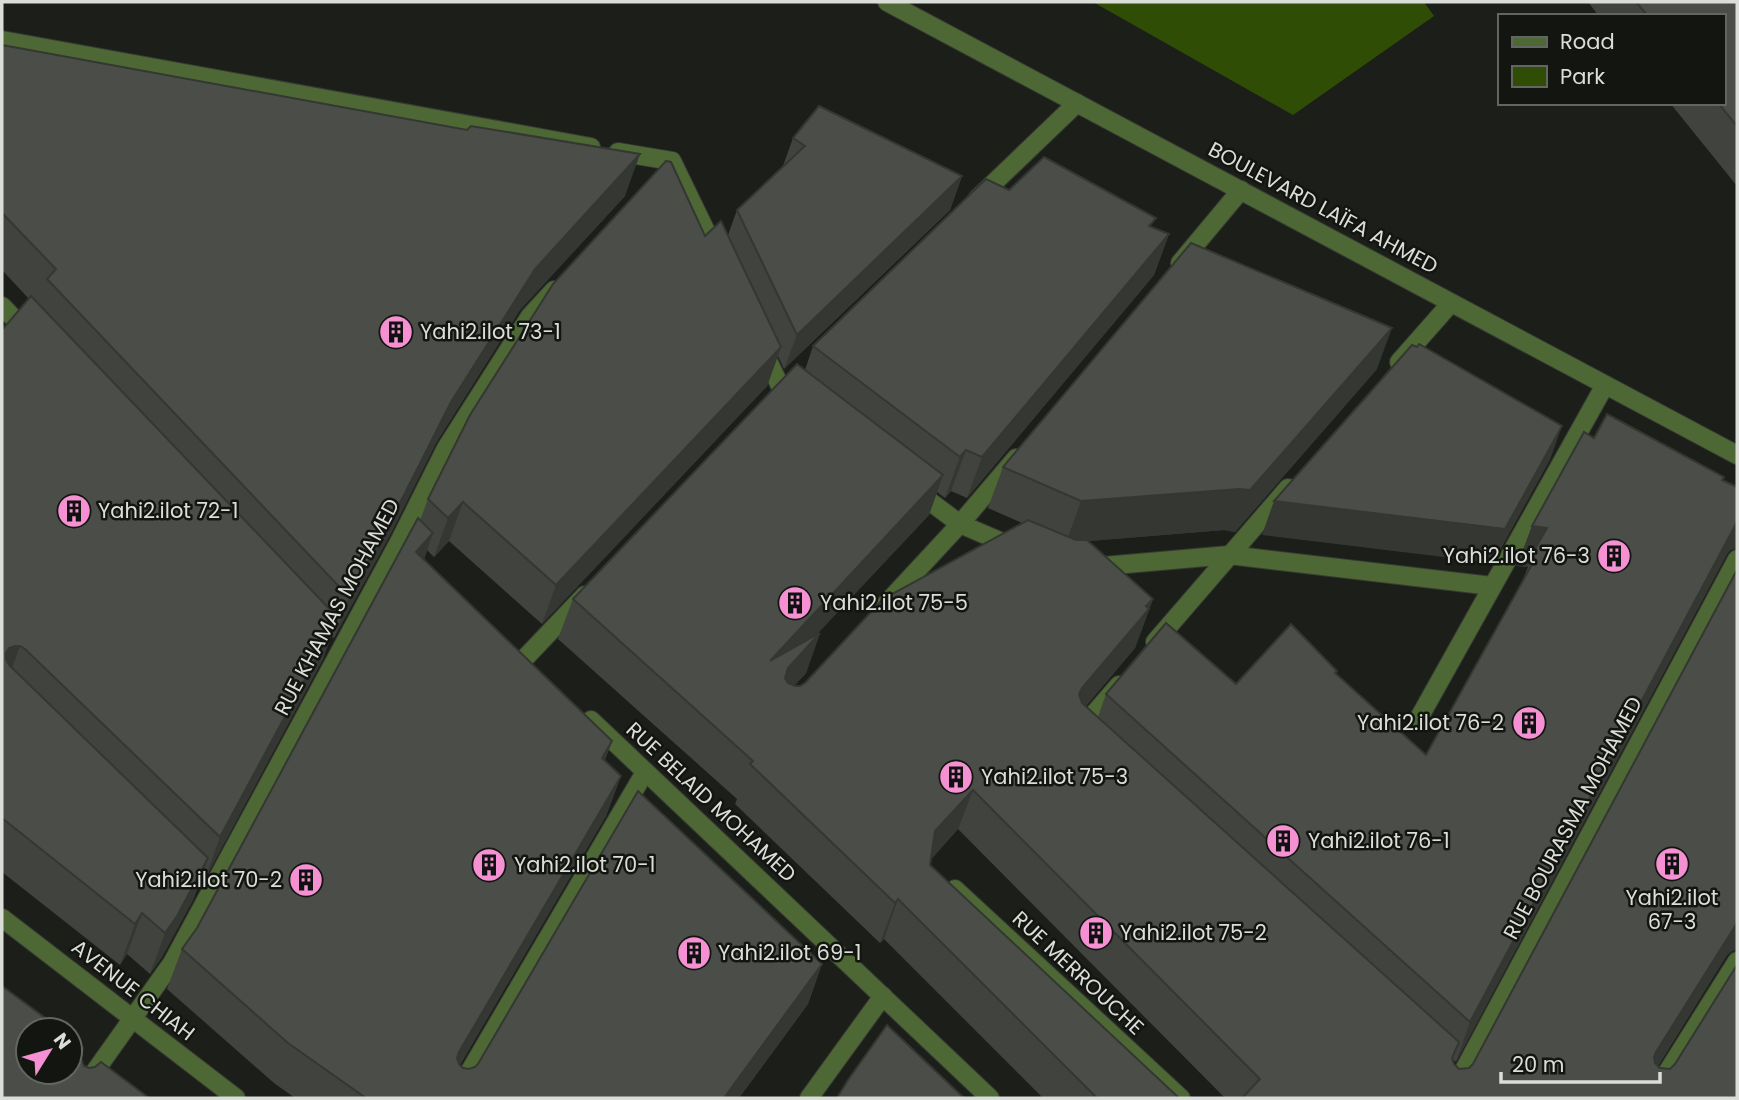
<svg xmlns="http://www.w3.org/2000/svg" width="1739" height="1100" font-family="Poppins,sans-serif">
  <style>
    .green { fill: #304d06 }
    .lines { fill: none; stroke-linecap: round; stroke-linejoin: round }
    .minor-casing { stroke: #373a34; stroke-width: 20 }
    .minor { stroke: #4d6735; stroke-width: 18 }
    .wall { fill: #40433e }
    .shaded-wall { fill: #343732 }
    .building { fill: #4b4e48; stroke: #343732; stroke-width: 2 }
    .labels { text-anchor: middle; stroke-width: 5; stroke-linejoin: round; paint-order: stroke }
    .street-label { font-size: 21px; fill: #dbddd9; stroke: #121510 }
    .poi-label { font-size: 21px; fill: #dbddd9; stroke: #121510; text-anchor: start }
  </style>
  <rect width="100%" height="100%" fill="#1c1f19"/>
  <path class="green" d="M1093 2H1424L1434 16 1293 115Z"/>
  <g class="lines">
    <g class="minor-casing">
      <g id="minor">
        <path d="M887 2 1737 455"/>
        <path d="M2 40 591 147"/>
        <path d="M618 152 672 161 717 254"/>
        <path d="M977 199 1077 103"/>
        <path d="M1180 263 1241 190"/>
        <path d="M2 306 28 333"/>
        <path d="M764 352 781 388 794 398"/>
        <path d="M1399 362 1451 303"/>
        <path d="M916 491 960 524 1016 548"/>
        <path d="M1092 567 1229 555 1492 586"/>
        <path d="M883 607 960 524 1016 458"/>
        <path d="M1155 642 1288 488"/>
        <path d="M525 658 585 595"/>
        <path d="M1419 718 1605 385"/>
        <path d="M591 720 990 1098"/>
        <path d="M1080 730 1119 685"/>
        <path d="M955 889 1181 1098"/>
        <path d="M2 918 236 1098"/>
        <path d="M76 1098 172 963 400 540 446 448 530 316 554 290"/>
        <path d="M454 1098 645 772"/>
        <path d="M809 1098 883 996"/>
        <path d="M1449 1098 1737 559"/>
        <path d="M1651 1098 1737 961"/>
      </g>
    </g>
    <use href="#minor" class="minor"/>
  </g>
  <g class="wall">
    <path d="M1588 2H1737V186L1670 103H1723V16H1599Z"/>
    <path d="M2 45 625 196 520 310 436 443 390 535 334 638 331 636 323 659 205 879 202 876 193 900 162 957 150 974 127 954 120 965 2 872V330L29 299 2 270Z"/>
    <path d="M793 138 962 176 950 210 784 369 778 356 767 386 542 624 449 541 434 557 427 550 424 560 612 741 605 760 621 776 606 816 460 1065 463 1068 469 1069 822 964 808 1004 739 1098H295L274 1083 167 989 182 949 197 928 420 521 428 499 705 236 728 235 737 210 783 166Z"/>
    <path d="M1009 190 1152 227 1169 234 1154 275 967 498 951 491 945 498 937 492 929 515 816 635 820 633 806 673 794 686H800L1022 523 988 508 1003 467 1377 369 1235 532 1224 530 1088 541 1153 599 1135 648 1086 706 1098 717 1106 694 1236 684 1337 671 1336 674 1426 755 1522 582 1528 567 1517 566 1532 526 1594 438 1723 480 1737 487V548L1730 550 1727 554 1456 1062 1453 1059 1454 1064 1459 1069 1469 1068 1732 951 1727 955 1658 1066 1660 1068 1737 1098H1225L958 829 930 860V865L1179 1098H1043L884 939 880 943 735 804 737 799 558 639 573 599 805 370 813 346Z"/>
  </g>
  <g class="shaded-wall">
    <path d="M640 154 625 196 520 310 436 443 390 535 334 638 349 597 451 402 535 269Z"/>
    <path d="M962 176 950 210 784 369 797 335Z"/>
    <path d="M1169 234 1154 275 967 498 982 457Z"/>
    <path d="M1392 328 1377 369 1235 532 1224 530 1066 543 1081 501Z"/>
    <path d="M781 347 767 386 542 624 556 585Z"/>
    <path d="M1562 426 1550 460 1493 563 1262 535 1274 501Z"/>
    <path d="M966 450 951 491 945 498 960 457Z"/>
    <path d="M943 475 929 515 755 700 770 661Z"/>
    <path d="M463 502 449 541 434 557 448 518Z"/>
    <path d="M1737 522V544L1736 548 1730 550 1727 554 1456 1062 1470 1022Z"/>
    <path d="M1532 526 1547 528 1531 556 1528 567 1517 566Z"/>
    <path d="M433 533 419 573 416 552Z"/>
    <path d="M1153 599 1135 648 1067 728 1082 688Z"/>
    <path d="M338 618 323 659 205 879 220 837Z"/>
    <path d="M820 633 806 673 773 708 788 668Z"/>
    <path d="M15 646H20L5 687 6 653 9 648Z"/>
    <path d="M612 741 597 781 602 758Z"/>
    <path d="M621 776 606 816 444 1092 459 1052Z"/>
    <path d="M973 790 958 829 921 871 935 831Z"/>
    <path d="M208 858 193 900 162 957 150 974 165 933Z"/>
    <path d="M898 899 884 939 880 943 895 903Z"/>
    <path d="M142 913 127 954 120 965 135 924Z"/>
    <path d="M1737 923V950L1732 951 1727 955 1641 1092 1656 1052Z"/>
    <path d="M822 964 808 1004 739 1098H724Z"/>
  </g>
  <g class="building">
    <path d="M1636 2H1737V126L1718 103H1723V16H1648Z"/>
    <path d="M2 45 467 130 471 126 640 154 535 269 451 402 405 493 349 597 47 279 56 269 2 213Z"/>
    <path d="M819 106 962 176 797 335 737 210 805 146 793 138Z"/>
    <path d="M1044 157 1156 218 1149 226 1169 234 982 457 966 450 960 457 813 346 986 179 1009 190Z"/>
    <path d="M666 161 671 162 705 236 721 221 781 347 556 585 463 502 448 518 428 499 470 415 553 284Z"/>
    <path d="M1191 243 1392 328 1250 490 1239 489 1081 501 1003 467Z"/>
    <path d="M31 296 338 618 220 837 25 649 20 646H15L9 648 6 653V659L9 665 208 858 177 916 165 933 142 913 135 924 2 818V330Z"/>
    <path d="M1419 344 1562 426 1505 529 1274 501 1412 345 1417 347Z"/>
    <path d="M797 364 943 475 770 661 820 633 788 668 785 678 788 683 795 686H800L805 683 883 599 1028 520 1076 540H1087L1153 599 1146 606 1149 609 1082 688 1079 694 1082 703 1459 1042 1452 1058 1454 1064 1459 1069 1469 1068 1473 1064 1737 570V923L1656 1052 1654 1057 1655 1063 1660 1068 1670 1069 1675 1064 1737 965V1098H1242L1260 1079 973 790 935 831 930 865 1179 1098H1097L898 899 895 903 750 764 753 761 573 599Z"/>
    <path d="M1607 414 1724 477 1722 480 1737 487V522L1470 1022 1106 694 1166 623 1236 684 1291 624 1337 671 1335 673 1426 755 1535 559 1531 556 1547 528 1532 526 1584 432 1594 438Z"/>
    <path d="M418 518 433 533 416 552 612 741 602 758 621 776 459 1052 457 1058 459 1064 463 1068 469 1069 475 1067 478 1064 638 791 822 964 724 1098H366L288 1043 182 949 197 928Z"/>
    <path d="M2 986 48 1020 47 1021 58 1030H28V1072H70V1039L83 1048 80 1056 84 1066 89 1068 95 1067 101 1062 149 1098H2Z"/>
    <path d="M887 1025 964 1098H837L848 1080Z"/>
  </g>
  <defs>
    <g id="building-disc" transform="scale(1.75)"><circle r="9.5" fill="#f591d3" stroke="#121510"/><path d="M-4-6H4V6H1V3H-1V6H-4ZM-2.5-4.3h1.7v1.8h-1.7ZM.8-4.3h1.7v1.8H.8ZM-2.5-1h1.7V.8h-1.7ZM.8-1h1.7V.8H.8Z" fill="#111"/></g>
  </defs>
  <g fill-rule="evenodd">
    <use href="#building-disc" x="396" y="332"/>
    <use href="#building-disc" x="74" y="511"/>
    <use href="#building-disc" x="1614" y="556"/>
    <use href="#building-disc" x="795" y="603"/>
    <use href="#building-disc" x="1529" y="723"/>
    <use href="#building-disc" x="956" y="777"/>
    <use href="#building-disc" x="1283" y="841"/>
    <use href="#building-disc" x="1672" y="864"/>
    <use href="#building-disc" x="489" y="865"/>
    <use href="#building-disc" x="306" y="880"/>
    <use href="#building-disc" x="1096" y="933"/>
    <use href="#building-disc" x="694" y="953"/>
  </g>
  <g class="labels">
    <g class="street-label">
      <text transform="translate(1323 208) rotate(28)" y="7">BOULEVARD LAÏFA AHMED</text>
      <text transform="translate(337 607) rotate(-62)" y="7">RUE KHAMAS MOHAMED</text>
      <text transform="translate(711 802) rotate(43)" y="7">RUE BELAID MOHAMED</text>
      <text transform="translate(1573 818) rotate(-62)" y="7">RUE BOURASMA MOHAMED</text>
      <text transform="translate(1078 973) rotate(43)" y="7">RUE MERROUCHE</text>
      <text transform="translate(133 990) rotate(38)" y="7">AVENUE CHIAH</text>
    </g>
    <g class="poi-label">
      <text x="420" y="339">Yahi2.ilot 73-1</text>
      <text x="98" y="518">Yahi2.ilot 72-1</text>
      <text x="1590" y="563" text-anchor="end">Yahi2.ilot 76-3</text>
      <text x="820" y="610">Yahi2.ilot 75-5</text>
      <text x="1504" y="730" text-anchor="end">Yahi2.ilot 76-2</text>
      <text x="981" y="784">Yahi2.ilot 75-3</text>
      <text x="1308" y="848">Yahi2.ilot 76-1</text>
      <text x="514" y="872">Yahi2.ilot 70-1</text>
      <text x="282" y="887" text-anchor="end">Yahi2.ilot 70-2</text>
      <text x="1672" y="905" text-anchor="middle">Yahi2.ilot<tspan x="1672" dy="24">67-3</tspan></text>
      <text x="1120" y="940">Yahi2.ilot 75-2</text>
      <text x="718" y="960">Yahi2.ilot 69-1</text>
    </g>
  </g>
  <rect width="1739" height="1100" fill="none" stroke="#dbddd9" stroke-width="7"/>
  <rect x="1498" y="14" width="228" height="91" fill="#121510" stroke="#626560" stroke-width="2"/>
  <rect x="1512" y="37" width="35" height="10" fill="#4d6735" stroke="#626560" stroke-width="2"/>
  <text x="1560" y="49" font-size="21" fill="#dbddd9">Road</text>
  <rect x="1512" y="66" width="35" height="21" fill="#304d06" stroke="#626560" stroke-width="2"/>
  <text x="1560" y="84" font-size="21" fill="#dbddd9">Park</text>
  <g transform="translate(49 1051) rotate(53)"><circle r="33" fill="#121510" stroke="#626560" stroke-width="2"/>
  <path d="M0-5L12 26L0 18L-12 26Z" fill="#f591d3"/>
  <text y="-10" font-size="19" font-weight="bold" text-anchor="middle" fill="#dbddd9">N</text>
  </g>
  <path d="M1501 1072v10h159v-10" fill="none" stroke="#dbddd9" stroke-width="3.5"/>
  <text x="1512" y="1072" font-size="21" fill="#dbddd9" stroke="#121510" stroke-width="5" paint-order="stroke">20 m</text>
</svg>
